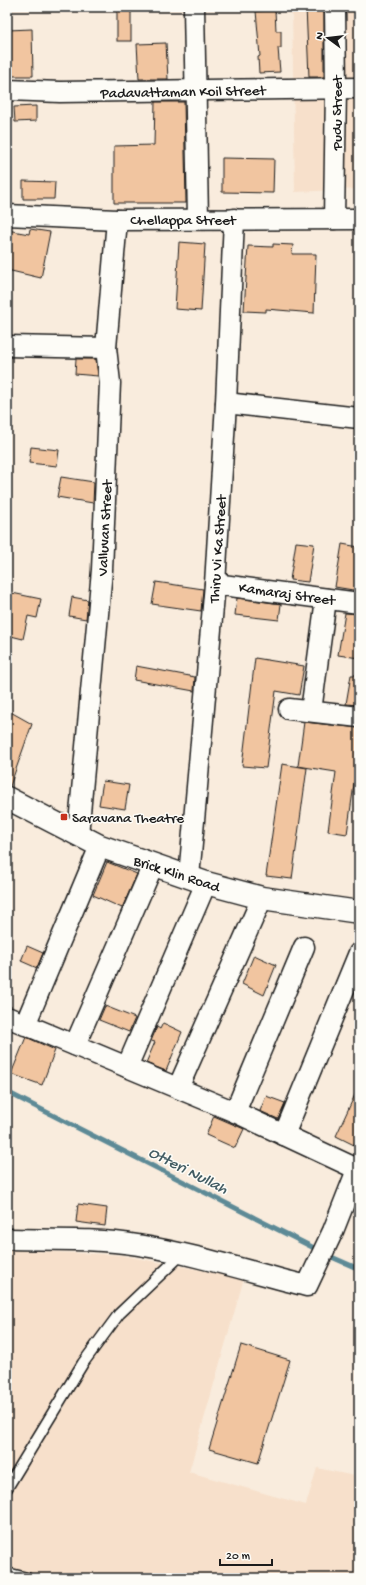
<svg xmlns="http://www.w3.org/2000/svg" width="366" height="1585" font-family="'Gochi Hand',sans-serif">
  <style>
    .built { fill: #f7e0cb }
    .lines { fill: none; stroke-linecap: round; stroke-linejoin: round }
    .stream { stroke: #5d8a96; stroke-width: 5 }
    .building { fill: #f1c5a0; stroke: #1c1c1c }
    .service-casing { stroke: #1c1c1c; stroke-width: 13 }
    .minor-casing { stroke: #1c1c1c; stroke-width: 23 }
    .primary-casing { stroke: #1c1c1c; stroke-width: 25 }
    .service { stroke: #fdfcf7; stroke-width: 10 }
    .minor { stroke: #fdfcf7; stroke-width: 20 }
    .primary { stroke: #fdfcf7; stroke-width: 22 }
    .poi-dot { fill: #c8321e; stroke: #fdfcf7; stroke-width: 1.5 }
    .labels { text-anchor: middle; stroke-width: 3; stroke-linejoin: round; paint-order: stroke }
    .street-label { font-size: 15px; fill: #1c1c1c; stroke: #fdfcf7 }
    .poi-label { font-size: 15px; fill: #1c1c1c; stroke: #fdfcf7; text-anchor: start }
    .water-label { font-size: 16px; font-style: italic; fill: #425c63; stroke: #fdfcf7 }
  </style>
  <rect width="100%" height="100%" fill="#f9ecdd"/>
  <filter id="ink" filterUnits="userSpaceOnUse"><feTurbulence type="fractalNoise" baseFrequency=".025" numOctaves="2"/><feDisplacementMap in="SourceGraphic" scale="8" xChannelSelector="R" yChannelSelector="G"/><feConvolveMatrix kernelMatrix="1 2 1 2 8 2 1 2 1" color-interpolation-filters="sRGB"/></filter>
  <g filter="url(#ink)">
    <g class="built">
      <path d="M292 7H359V189L295 192Z"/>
      <path d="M7 1250 119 1255 244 1278 189 1472 306 1505 317 1468 359 1477V1578H7Z"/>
    </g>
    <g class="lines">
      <g class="stream">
        <path d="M7 1092 320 1251"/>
        <path d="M327 1255 359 1269"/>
      </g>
    </g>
    <g class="building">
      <rect x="117" y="7" width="14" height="34"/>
      <path d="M306 7H324V77H309Z"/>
      <path d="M275 10 276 31H281V48H278L280 72 259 73 258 57 260 56 256 11Z"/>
      <path d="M32 29 33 76H10L8 30Z"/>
      <path d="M166 43 168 79H139L137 44Z"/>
      <path d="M155 102H184L186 203H114V146L154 145Z"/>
      <path d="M36 106V121L15 122 14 107Z"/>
      <path d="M222 158 274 159 273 193 222 192Z"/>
      <path d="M23 181 55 182 54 199H23Z"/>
      <path d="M30 229 50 232 41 278 7 270V230L29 234Z"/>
      <path d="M179 242 205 244 201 311 175 309Z"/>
      <path d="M273 244 293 245 292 254H316L314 313 266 309V312L244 311 248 246 273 247Z"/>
      <path d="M76 359H96L98 376 75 374Z"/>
      <path d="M31 447 59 450 57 466 29 463Z"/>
      <path d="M61 477 94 482 93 503 57 497Z"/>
      <path d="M296 542 314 544 308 582 290 580Z"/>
      <path d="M342 544 359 547V591L335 587Z"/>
      <path d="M156 582 203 589 201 611 152 604Z"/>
      <path d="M7 592 41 599 37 618 28 616 23 639 7 635Z"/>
      <path d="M72 597 88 600 86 619 69 616Z"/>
      <path d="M237 598 281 604 279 620 235 615Z"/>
      <path d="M345 613 359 614V658L338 655Z"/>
      <path d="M255 658 304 666 299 695 276 691 266 768 242 766Z"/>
      <path d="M136 666 195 677 194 691 134 680Z"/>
      <path d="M351 675H359V705L346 704Z"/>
      <path d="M7 710 32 724 10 786H7Z"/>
      <path d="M304 722 359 728V771L356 770 347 834 328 831 336 772 298 766Z"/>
      <path d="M282 764 307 768 292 879 266 876Z"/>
      <path d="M103 781 129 785 125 809 99 805Z"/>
      <path d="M107 862 137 874 122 908 93 895Z"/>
      <path d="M27 946 43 953 37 968 21 961Z"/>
      <path d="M254 955 276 965 264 995 242 984Z"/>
      <path d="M105 1006 135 1018 129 1032 99 1020Z"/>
      <path d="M163 1023 182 1032 166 1071 146 1063 155 1042 151 1041 157 1027 160 1029Z"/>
      <path d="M26 1037 55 1050 42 1085 11 1074Z"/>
      <path d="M359 1086V1135L354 1145 336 1136Z"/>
      <path d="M266 1096 285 1103 278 1119 260 1111Z"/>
      <path d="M214 1116 244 1129 235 1148 206 1135Z"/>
      <path d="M78 1204 107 1208 105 1226 76 1222Z"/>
      <path d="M241 1345 290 1360 258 1463 209 1449Z"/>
    </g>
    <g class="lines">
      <g class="service-casing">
        <g id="service">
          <path d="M7 1488 83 1363 119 1314 182 1254"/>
          <path d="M7 1573 27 1578"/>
        </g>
      </g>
      <g class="minor-casing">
        <g id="minor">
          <path d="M194 7 198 219"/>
          <path d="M7 90 60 92 359 88"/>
          <path d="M7 215 117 220 359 219"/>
          <path d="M334 219 336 88 335 7"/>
          <path d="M7 346 106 348"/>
          <path d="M226 403 359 418"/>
          <path d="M215 584 359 603"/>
          <path d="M289 709 359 717"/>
          <path d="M311 711 326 599"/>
          <path d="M78 835 102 570 110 383 106 348 117 220"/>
          <path d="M189 877 215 584 226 403 234 219"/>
          <path d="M7 1017 235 1112 357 1169"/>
          <path d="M25 1025 100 846"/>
          <path d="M75 1045 153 865"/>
          <path d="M127 1067 206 883"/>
          <path d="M178 1088 262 898"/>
          <path d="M235 1112 304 947"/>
          <path d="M284 1135 359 953"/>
          <path d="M7 1239C50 1240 95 1238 138 1245 195 1254 251 1272 307 1286L333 1231 359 1165"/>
        </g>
      </g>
      <g class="primary-casing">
        <path id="primary" d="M7 798 100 846 206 883 262 898 359 912"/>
      </g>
      <use href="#service" class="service"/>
      <use href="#minor" class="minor"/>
      <use href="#primary" class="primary"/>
    </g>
  </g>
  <rect class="poi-dot" x="60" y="813" width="8" height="8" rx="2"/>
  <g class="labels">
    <g class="street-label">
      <text transform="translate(183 91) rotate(-1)" y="5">Padavattaman Koil Street</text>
      <text transform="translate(336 113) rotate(-90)" y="5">Pudu Street</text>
      <text x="183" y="224">Chellappa Street</text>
      <text transform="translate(104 528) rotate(-87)" y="5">Valluvan Street</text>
      <text transform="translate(217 549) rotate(-86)" y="5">Thiru Vi Ka Street</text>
      <text transform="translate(287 593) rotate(8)" y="5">Kamaraj Street</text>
      <text transform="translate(177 873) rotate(18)" y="5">Brick Klin Road</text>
    </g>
    <g class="poi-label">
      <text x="72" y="822">Saravana Theatre</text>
    </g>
    <g class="water-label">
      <text transform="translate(189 1169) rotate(27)" y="6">Otteri Nullah</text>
    </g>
  </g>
  <rect width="366" height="1585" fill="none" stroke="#fdfcf7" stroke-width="24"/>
  <rect x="12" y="12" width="342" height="1561" fill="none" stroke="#1c1c1c" stroke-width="1.5" filter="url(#ink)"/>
  <g transform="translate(328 38) rotate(285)" stroke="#fdfcf7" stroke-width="3" paint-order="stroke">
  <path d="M0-3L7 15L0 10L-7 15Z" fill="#1c1c1c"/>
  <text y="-6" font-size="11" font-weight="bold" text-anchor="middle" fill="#1c1c1c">N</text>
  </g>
  <path d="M220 1559v6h52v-6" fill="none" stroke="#1c1c1c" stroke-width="2"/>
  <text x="226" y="1559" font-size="12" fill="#1c1c1c" stroke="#fdfcf7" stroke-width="3" paint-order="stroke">20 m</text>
</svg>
